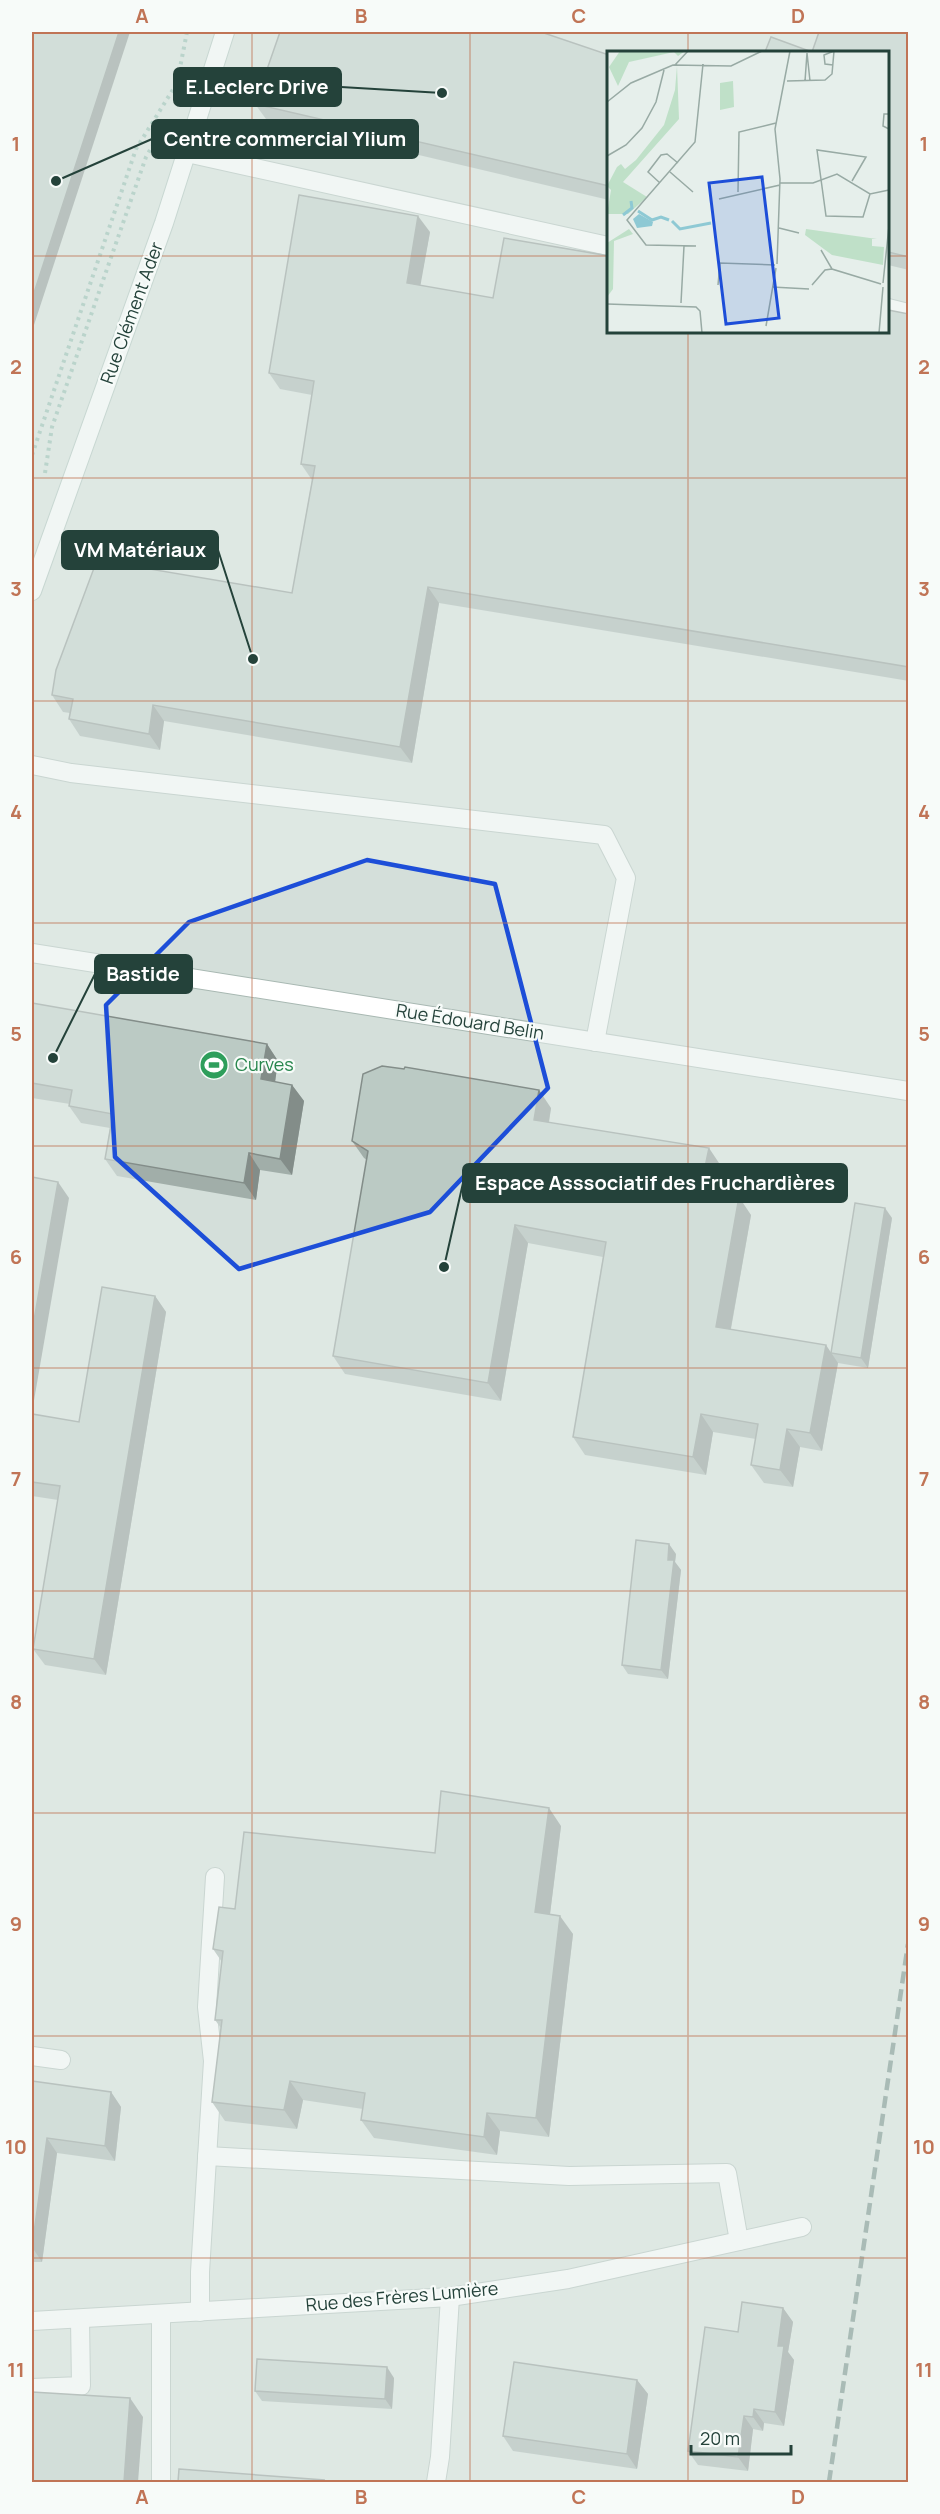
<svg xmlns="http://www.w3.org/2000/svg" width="940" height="2514" font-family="Manrope,sans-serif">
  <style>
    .built { fill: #d4dfda; fill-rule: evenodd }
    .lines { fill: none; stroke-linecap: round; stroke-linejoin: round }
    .lane-casing { stroke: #a8b8b2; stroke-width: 20 }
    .street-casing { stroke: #a8b8b2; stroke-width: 20 }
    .secondary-casing { stroke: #a4bbb3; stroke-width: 20 }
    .path { stroke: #86b3a5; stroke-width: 4; stroke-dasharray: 3 4.5; stroke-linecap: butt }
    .lane { stroke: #fff; stroke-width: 18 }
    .street { stroke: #fff; stroke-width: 18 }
    .secondary { stroke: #fff; stroke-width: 18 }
    .rail { stroke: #5f7d75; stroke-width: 4.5; stroke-dasharray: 12 6; stroke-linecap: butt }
    .wall { fill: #a1aea9 }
    .shaded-wall { fill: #838d89 }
    .building { fill: #bbcac4; stroke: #838d89; stroke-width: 1.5 }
    .marked { fill: none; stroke: #1d4ed8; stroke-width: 4.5; stroke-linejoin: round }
    .grid { fill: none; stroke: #c07456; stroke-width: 1.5; stroke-opacity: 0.55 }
    .labels { text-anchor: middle; stroke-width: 4.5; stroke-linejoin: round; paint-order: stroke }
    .street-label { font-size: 18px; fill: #24423a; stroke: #f7fbf9 }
    .leisure-label { font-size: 18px; fill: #27864d; stroke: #f7fbf9; text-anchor: start }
    .inset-river { fill: none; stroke: #8ec9d4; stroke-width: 3 }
    .inset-road { fill: none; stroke: #98aaa4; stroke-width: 1.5 }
    .view { fill: #1d4ed8; fill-opacity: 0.15; stroke: #1d4ed8; stroke-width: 3 }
    .inset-edge { fill: none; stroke: #24423a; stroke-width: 3 }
    .leader { fill: none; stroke: #24423a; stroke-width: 2 }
    .callout-dot { fill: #24423a; stroke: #f7fbf9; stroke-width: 2 }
    .callout { fill: #24423a; stroke: #24423a; stroke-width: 2 }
    .callout-label { font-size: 20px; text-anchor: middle; font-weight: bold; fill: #fff }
    .neatline { fill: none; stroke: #c07456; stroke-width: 2 }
    .grid-label { font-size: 20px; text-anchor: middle; font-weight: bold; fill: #c07456 }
  </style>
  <rect width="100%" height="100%" fill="#e6efeb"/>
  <path class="built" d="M32 32H908V2482H32ZM608 52H888V332H608Z"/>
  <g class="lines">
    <g class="lane-casing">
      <g id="lane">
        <path d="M187 153 608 246"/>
        <path d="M888 308 908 313"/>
        <path d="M32 765 71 773 604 835 626 878 595 1042"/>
        <path d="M32 2056 61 2060"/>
        <path d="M207 2156 569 2176 727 2173 739 2241"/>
        <path d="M200 2312V2272L213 2061 207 2007 215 1877"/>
        <path d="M32 2388 81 2386 80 2319"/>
        <path d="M161 2482V2314"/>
      </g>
    </g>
    <g class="street-casing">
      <g id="street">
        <path d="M32 953 908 1091"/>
        <path d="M32 2321 450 2297 568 2279 802 2227"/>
        <path d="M436 2482 440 2457 450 2297"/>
      </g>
    </g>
    <g class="secondary-casing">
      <path id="secondary" d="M32 591 164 223 225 32"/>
    </g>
    <g class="path">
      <path d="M32 455 136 149 177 83 187 32"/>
      <path d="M45 473 52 427 146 157 167 121"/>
    </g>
    <use href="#lane" class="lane"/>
    <use href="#street" class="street"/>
    <use href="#secondary" class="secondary"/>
    <path class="rail" d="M829 2482 908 1944"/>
  </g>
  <g class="wall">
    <path d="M909 32V270L888 265V52H812Z"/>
    <path d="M609 55V200L266 119 255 104Z"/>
    <path d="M430 232 420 285 609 332 909 314V681L439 603 412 763 164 721 160 750 80 736 69 719 70 713 63 712 52 695 292 593 312 480 301 464 312 395 280 389 269 373Z"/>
    <path d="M32 1003 267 1044 278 1061 275 1082 292 1085 304 1101 292 1175 260 1170 256 1200 117 1176 105 1159 110 1128 81 1123 69 1106 70 1104 32 1098Z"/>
    <path d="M551 1108 549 1123 721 1166 715 1194 751 1215 731 1329 831 1353 892 1218 868 1368 838 1363 822 1451 800 1447 793 1487 764 1483 751 1465 756 1439 713 1432 706 1475 585 1455 573 1437 603 1257 528 1243 501 1401 345 1374 333 1356 367 1160 364 1158 352 1141Z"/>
    <path d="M155 1296 166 1312 106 1675 45 1665 33 1649 58 1500 32 1496V1414L79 1422Z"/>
    <path d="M676 1554 675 1562 681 1570 668 1679 628 1674 622 1665Z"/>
    <path d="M561 1826 550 1914 573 1934 549 2137 500 2131 497 2155 374 2138 361 2120 363 2109 303 2100 297 2129 225 2121 212 2102 221 2028 215 2020 222 1962 213 1949 235 1909 435 1853Z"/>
    <path d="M32 2081 111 2092 121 2107 115 2161 57 2153 42 2262H32Z"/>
    <path d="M783 2308 793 2322 788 2352 794 2360 784 2426 764 2423 763 2431 753 2429 748 2471 698 2465 688 2451 738 2332Z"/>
    <path d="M394 2378 392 2409 262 2401 255 2391Z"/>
    <path d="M637 2380 648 2394 637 2469 513 2451 503 2436Z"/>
  </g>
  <g class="shaded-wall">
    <path d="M119 32H130L32 331V299Z"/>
    <path d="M418 216 430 232 418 299 407 283Z"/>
    <path d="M428 587 439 603 412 763 400 747Z"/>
    <path d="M153 705 164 721 160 750 149 734Z"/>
    <path d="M267 1044 278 1061 273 1096 261 1079Z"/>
    <path d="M292 1085 304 1101 292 1175 280 1159Z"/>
    <path d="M539 1090 551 1108 546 1138 534 1120Z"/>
    <path d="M709 1148 721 1166 712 1209 700 1191Z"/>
    <path d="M249 1153 260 1170 256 1200 244 1183Z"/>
    <path d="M58 1182 69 1198 32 1412V1332Z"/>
    <path d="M739 1197 751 1215 728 1344 716 1327Z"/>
    <path d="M885 1208 892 1218 868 1368 861 1358Z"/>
    <path d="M515 1225 528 1243 501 1401 488 1383Z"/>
    <path d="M155 1296 166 1312 106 1675 94 1659Z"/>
    <path d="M826 1345 838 1363 822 1451 810 1433Z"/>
    <path d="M701 1414 713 1432 706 1475 693 1457Z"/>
    <path d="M787 1429 800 1447 793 1487 780 1470Z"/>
    <path d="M669 1544 676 1554 675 1562 681 1570 668 1679 661 1670 668 1560Z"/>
    <path d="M549 1808 561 1826 548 1930 535 1912Z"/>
    <path d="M560 1916 573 1934 549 2137 536 2118Z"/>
    <path d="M290 2081 303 2100 297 2129 284 2110Z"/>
    <path d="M111 2092 121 2107 115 2161 105 2146Z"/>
    <path d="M487 2113 500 2131 497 2155 484 2137Z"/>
    <path d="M47 2138 57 2153 42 2262 32 2247Z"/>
    <path d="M783 2308 793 2322 788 2352 794 2360 784 2426 775 2412 778 2346Z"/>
    <path d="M387 2367 394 2378 392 2409 385 2399Z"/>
    <path d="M637 2380 648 2394 637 2469 627 2454Z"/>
    <path d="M130 2398 143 2417 138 2482H124Z"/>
    <path d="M754 2409 764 2423 763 2431 753 2417Z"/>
    <path d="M744 2416 753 2429 748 2471 738 2457Z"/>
  </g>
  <g class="building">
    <path d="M32 32H119L32 299Z"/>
    <path d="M280 32H541L609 55V186L255 104Z"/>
    <path d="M819 32H909V257L888 252V52H765L771 37 812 52Z"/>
    <path d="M299 195 418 216 407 283 493 298 504 238 609 256V332H888V310L909 314V667L428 587 400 747 153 705 149 734 69 719 73 699 52 695 56 670 97 560 292 593 315 466 301 464 314 381 269 373Z"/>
    <path d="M32 1003 267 1044 261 1079 292 1085 280 1159 249 1153 244 1183 105 1159 113 1114 69 1106 72 1090 32 1083Z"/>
    <path d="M382 1066 404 1069 405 1067 539 1090 534 1120 709 1148 700 1191 739 1197 716 1327 826 1345 810 1433 787 1429 780 1470 751 1465 758 1424 701 1414 693 1457 573 1437 606 1242 515 1225 488 1383 333 1356 368 1151 352 1141 363 1074Z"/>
    <path d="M32 1177 58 1182 32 1332Z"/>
    <path d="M855 1203 885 1208 861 1358 831 1353Z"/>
    <path d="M102 1287 155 1296 94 1659 33 1649 60 1486 32 1482V1414L79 1422Z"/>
    <path d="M636 1540 669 1544 668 1560H674L661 1670 622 1665Z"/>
    <path d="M441 1791 549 1808 535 1912 560 1916 536 2118 487 2113 484 2137 361 2120 365 2093 290 2081 284 2110 212 2102 222 2020H215L223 1951 213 1949 219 1907 235 1909 244 1832 435 1853Z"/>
    <path d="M32 2081 111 2092 105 2146 47 2138 32 2247Z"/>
    <path d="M742 2302 783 2308 778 2346H784L775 2412 754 2409 753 2417 744 2416 738 2457 688 2451 705 2327 738 2332Z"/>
    <path d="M257 2359 387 2367 385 2399 255 2391Z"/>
    <path d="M514 2362 637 2380 627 2454 503 2436Z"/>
    <path d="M32 2392 130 2398 124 2482H32Z"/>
    <path d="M179 2469 324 2480 323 2482H178Z"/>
  </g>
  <path d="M0 0H940V2514H0ZM367 860 495 884 548 1088 430 1212 239 1269 115 1157 106 1005 189 922Z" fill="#e6efeb" fill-opacity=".55" fill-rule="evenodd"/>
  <path class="marked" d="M367 860 495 884 548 1088 430 1212 239 1269 115 1157 106 1005 189 922Z"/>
  <path class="grid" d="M252 32V2482M470 32V2482M688 32V52M32 256H608M888 256H908M688 332V2482M32 478H908M32 701H908M32 923H908M32 1146H908M32 1368H908M32 1591H908M32 1813H908M32 2036H908M32 2258H908"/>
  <defs>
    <g id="stadium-disc" transform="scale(1.5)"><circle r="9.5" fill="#2e9e5b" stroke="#f7fbf9"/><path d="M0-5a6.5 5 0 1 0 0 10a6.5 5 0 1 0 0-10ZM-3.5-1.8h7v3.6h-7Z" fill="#fff"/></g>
  </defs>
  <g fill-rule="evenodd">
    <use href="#stadium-disc" x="214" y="1065"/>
  </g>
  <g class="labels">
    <g class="street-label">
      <text transform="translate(132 313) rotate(-70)" y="6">Rue Clément Ader</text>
      <text transform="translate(470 1022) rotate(9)" y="6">Rue Édouard Belin</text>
      <text transform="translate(402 2297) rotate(-5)" y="6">Rue des Frères Lumière</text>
    </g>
    <g class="leisure-label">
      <text x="235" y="1071">Curves</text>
    </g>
  </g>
  <g transform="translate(607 51)">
    <rect width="282" height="282" fill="#e6efeb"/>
    <path d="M13 0H78L71 5 67 1 22 11 11 35 2 16ZM70 15 72 68 16 131 40 146 21 163H0L4 139 0 135 10 116 14 113 18 118 29 109 57 74 68 39ZM126 30 127 56 113 59V32ZM22 178 26 183 7 190 6 238 0 246V192ZM199 178 270 188H265V195L277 196 276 214 225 204 198 184Z" fill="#bfe0c8"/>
    <path d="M32 163 46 171 45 175 30 177 26 168Z" fill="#8ec9d4"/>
    <path class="inset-river" d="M31 160 45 169 54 166 62 169M16 164 25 157 24 150M65 170 73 178 104 172"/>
    <path class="inset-road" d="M68 14 81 0M226 14 218 13 217 4 227 0M180 30 218 29 225 23 227 0M198 30 200 2 203 30M0 51 24 32 66 14 124 15 155 0M282 63H277L276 75 282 78M0 105 19 94 35 77 49 51 57 19M63 121 86 141M245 130 259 106 210 99 219 165 256 166 263 143M53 132 41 121 54 104 60 103 71 112M173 132H206L230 123 263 143 282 139M131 141 132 81 169 72M112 148 173 134M172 177 192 182M89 195 39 194 20 169 88 91 96 13M214 199 225 218 274 233M170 213 173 128 168 78 183 0M276 232 282 175M111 234 113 212 168 214M205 234 218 219 225 218M165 236 202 238M74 252 77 195M0 253 89 256 93 260 95 282M159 275 169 217M272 282 276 236"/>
    <path class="view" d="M155 126 172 267 119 273 102 132Z"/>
    <rect width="282" height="282" class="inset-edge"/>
  </g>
  <path class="leader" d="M442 93L341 87M56 181L152 139M253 659L218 550M53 1058L95 974M444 1267L463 1183"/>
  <g class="callout-dot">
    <circle cx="442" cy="93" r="6"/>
    <circle cx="56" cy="181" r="6"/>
    <circle cx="253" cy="659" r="6"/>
    <circle cx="53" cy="1058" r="6"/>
    <circle cx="444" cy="1267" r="6"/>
  </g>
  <g class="callout">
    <rect x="174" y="68" width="167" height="38" rx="6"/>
    <rect x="152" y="120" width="266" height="38" rx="6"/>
    <rect x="62" y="531" width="156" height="38" rx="6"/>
    <rect x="95" y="955" width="97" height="38" rx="6"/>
    <rect x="463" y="1164" width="384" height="38" rx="6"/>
  </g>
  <g class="callout-label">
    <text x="257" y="94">E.Leclerc Drive</text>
    <text x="285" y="146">Centre commercial Ylium</text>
    <text x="140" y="557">VM Matériaux</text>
    <text x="143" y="981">Bastide</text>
    <text x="655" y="1190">Espace Asssociatif des Fruchardières</text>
  </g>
  <rect width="940" height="2514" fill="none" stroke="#f7fbf9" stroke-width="66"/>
  <path d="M691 2445v9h100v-9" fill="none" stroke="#24423a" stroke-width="3"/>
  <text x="700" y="2445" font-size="18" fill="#24423a" stroke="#f7fbf9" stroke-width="4.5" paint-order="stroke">20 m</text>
  <rect x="33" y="33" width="874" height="2448" class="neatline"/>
  <g class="grid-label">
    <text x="142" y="23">A</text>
    <text x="361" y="23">B</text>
    <text x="579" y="23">C</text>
    <text x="798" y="23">D</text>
    <text x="16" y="151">1</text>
    <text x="924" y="151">1</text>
    <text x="16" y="374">2</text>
    <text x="924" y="374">2</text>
    <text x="16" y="596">3</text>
    <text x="924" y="596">3</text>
    <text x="16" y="819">4</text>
    <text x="924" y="819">4</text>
    <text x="16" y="1041">5</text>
    <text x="924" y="1041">5</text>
    <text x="16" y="1264">6</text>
    <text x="924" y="1264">6</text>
    <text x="16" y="1486">7</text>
    <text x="924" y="1486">7</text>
    <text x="16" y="1709">8</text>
    <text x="924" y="1709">8</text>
    <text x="16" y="1931">9</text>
    <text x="924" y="1931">9</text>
    <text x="16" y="2154">10</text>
    <text x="924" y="2154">10</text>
    <text x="16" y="2377">11</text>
    <text x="924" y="2377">11</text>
    <text x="142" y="2504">A</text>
    <text x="361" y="2504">B</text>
    <text x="579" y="2504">C</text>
    <text x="798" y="2504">D</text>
  </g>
</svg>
